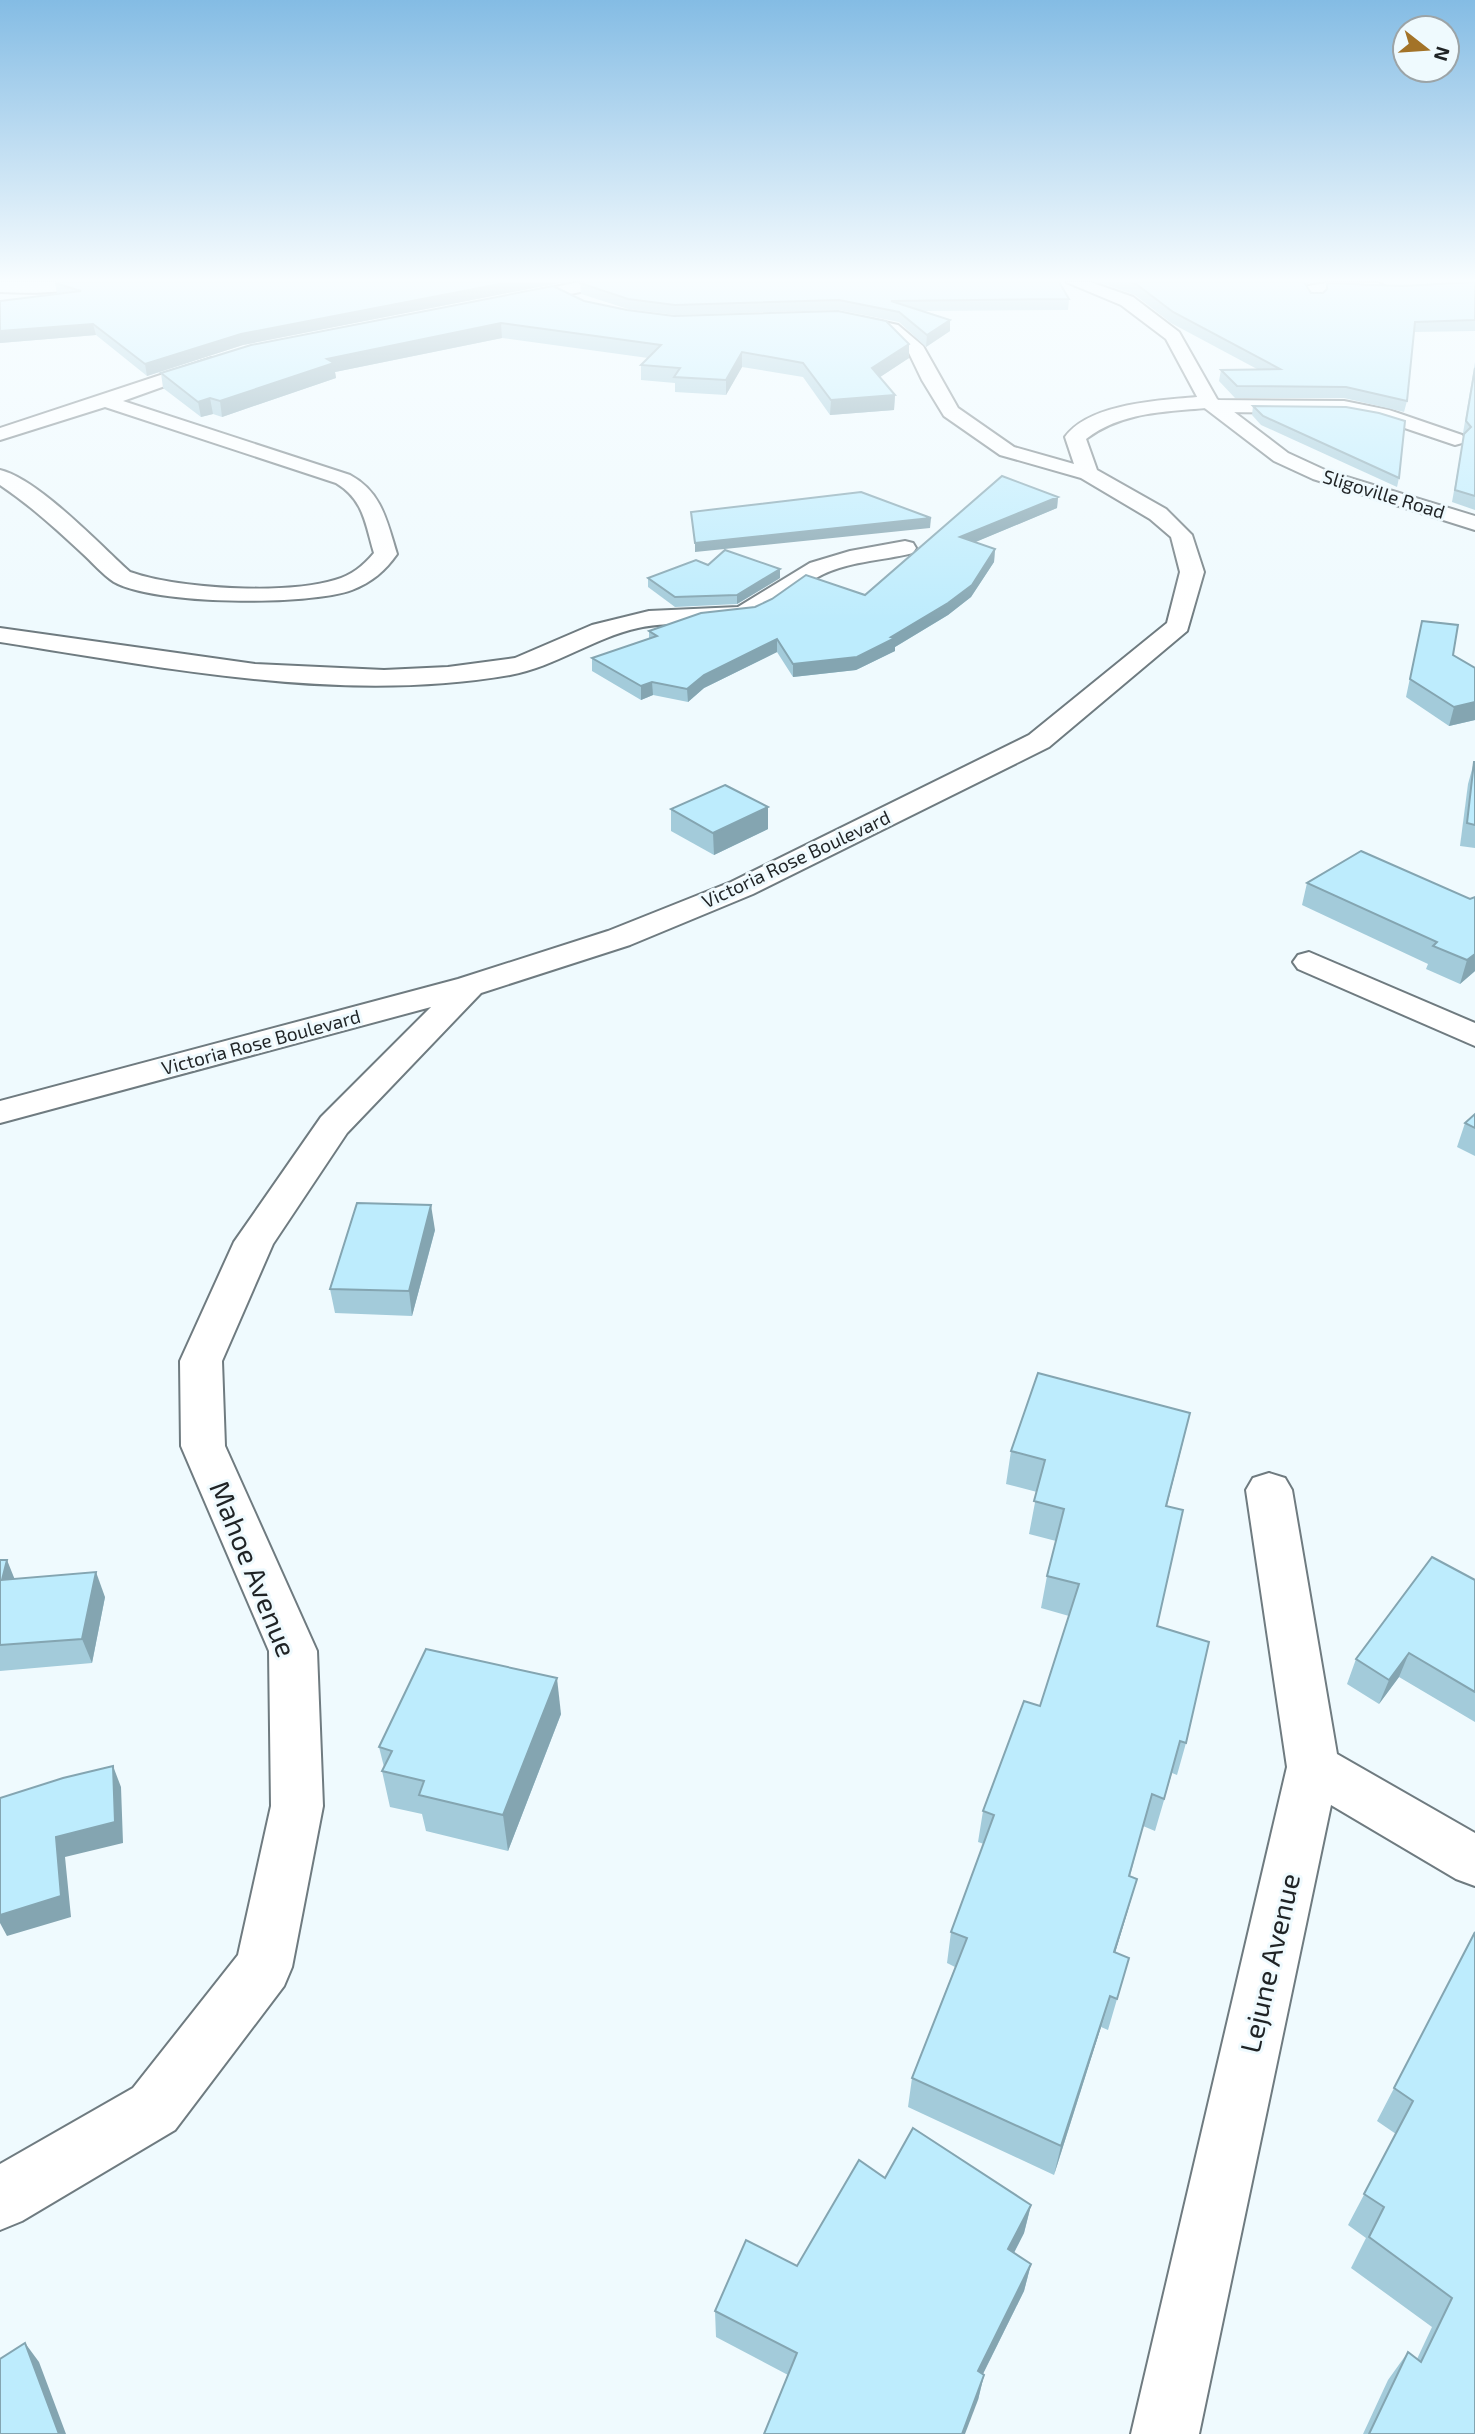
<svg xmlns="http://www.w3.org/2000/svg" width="1475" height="2434" font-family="'Exo 2',sans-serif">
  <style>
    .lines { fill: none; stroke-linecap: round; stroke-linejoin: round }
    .minor-casing { stroke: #6f7b80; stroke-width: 4 }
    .tertiary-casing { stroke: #6f7b80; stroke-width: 4 }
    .minor { fill: #fff; fill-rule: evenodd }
    .tertiary { fill: #fff; fill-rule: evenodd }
    .wall { fill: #a3cbda }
    .shaded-wall { fill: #84a5b1 }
    .building { fill: #bdecfd; stroke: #84a5b1; stroke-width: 2 }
    .labels { text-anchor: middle; stroke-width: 6; stroke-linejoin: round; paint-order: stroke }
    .far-street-label { font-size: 19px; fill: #1f2325; stroke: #effafe }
    .near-street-label { font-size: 28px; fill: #1f2325; stroke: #effafe }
  </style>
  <rect width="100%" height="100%" fill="#effafe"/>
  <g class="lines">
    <g class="minor-casing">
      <g id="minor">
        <path d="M0 282H89C75 295 20 293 0 292Z"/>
        <path d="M579 282H613L605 287 511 306 503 301 511 296Z"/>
        <path d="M1331 282 1379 283 1387 288C1379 296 1335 292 1320 293L1323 298 1315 303 1309 301 1304 293 1308 286Z"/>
        <path d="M861 317 898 325 923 346 958 408 1014 447 1074 464 1065 437C1091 401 1169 400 1209 396L1217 400 1344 401 1389 410 1462 435 1465 439 1462 443 1455 445 1378 419 1344 413 1214 412 1206 408C1163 412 1121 412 1086 439L1097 470 1166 509 1192 535 1204 572 1187 631 1049 747 753 894 630 945 481 993 347 1133 273 1244 222 1361 225 1446 317 1651 323 1806 292 1967 284 1986 175 2130 22 2221 0 2230V2164L133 2088 238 1955 271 1806 269 1651 181 1446 180 1361 234 1242 321 1117 431 1007 0 1123V1101L458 979 608 931 731 882 1029 735 1167 623 1180 572 1171 537 1150 519 1081 478 1000 455 944 416 922 380 909 353 886 333 855 326 852 322Z"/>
        <path d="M212 358 218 359 221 363 218 367 123 401 350 475C382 492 387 522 397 554 385 571 372 582 352 590 309 606 154 605 114 582 103 575 92 562 82 553 56 529 30 505 0 485V470C38 479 100 545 130 572 178 589 286 595 335 580 352 575 363 566 374 553 365 523 364 500 336 483L105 407 0 440V428Z"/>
        <path d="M905 541 913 543 916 548 913 553C881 561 846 561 816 578 794 589 777 609 754 617 716 629 676 619 638 628 593 638 555 667 510 675 341 704 167 668 0 642V628L255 664 384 670 448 667 515 658 592 625 649 611 738 607 810 563 850 551Z"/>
        <path d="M1309 952 1475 1023V1046L1298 969 1293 962 1298 955Z"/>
        <path d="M1269 1473 1285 1478 1292 1490 1337 1754 1475 1833V1886L1456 1879 1331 1805 1199 2434H1131L1287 1767 1246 1490 1253 1478Z"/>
      </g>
    </g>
    <g class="tertiary-casing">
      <path id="tertiary" d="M1066 282H1090L1133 297 1179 332 1217 399 1288 453 1327 471 1475 516V530L1313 479 1274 461 1202 406 1166 339 1121 305Z"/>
    </g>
    <use href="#minor" class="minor"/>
    <use href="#tertiary" class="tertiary"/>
  </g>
  <g class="wall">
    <path d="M60 282H564L243 345 147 376 96 335 0 343V301L57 294 55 283Z"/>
    <path d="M1099 282H1310L1306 285 1311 293H1323L1325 291 1327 283 1402 286 1475 282V331L1414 332 1407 401 1404 412 1344 398H1235L1219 381 1221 370 1257 369 1171 323 1135 295Z"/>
    <path d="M580 283 1069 299 1068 310 923 311 950 320V331L926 347 899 322 839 310 675 315 628 309 581 294Z"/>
    <path d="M584 301 627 310 909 344V358L880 377 895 395 894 410 830 415 803 377 742 367 726 395 675 392V383L641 380V365L648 358 502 338 335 372 336 378 222 417 213 414 201 417 163 388 161 373Z"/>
    <path d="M1475 362V510L1452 502 1464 434 1463 433Z"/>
    <path d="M1253 406 1399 478 1397 487 1261 425 1252 415Z"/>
    <path d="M1058 497 1057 508 975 542 995 549 994 562 971 597 948 615 895 647V651L856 670 793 677 777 652 704 688 688 702 653 695 641 700 592 671V658L649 639V631L865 595Z"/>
    <path d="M708 565 780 569V578L737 604 675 607 648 587V578Z"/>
    <path d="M1422 621 1453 655 1475 668V720L1449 726 1406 697Z"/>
    <path d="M1474 762H1475V848L1460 846 1468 784Z"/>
    <path d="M768 807V829L714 855 671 831V809Z"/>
    <path d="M1307 883 1470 899 1475 897V971L1460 984 1426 969 1428 964 1302 905Z"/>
    <path d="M1475 1114V1156L1457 1147 1465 1123Z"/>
    <path d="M435 1230 412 1316 335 1313 330 1289Z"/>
    <path d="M1190 1413 1167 1506 1157 1626 1186 1743 1177 1775 1172 1773 1155 1831 1143 1826 1130 1876 1137 1879 1115 1953 1129 1958 1108 2030 1101 2027 1054 2175 908 2107 912 2078 955 1967 947 1963 951 1932 984 1844 978 1842 983 1811 1040 1706 1069 1616 1041 1608 1047 1576 1056 1541 1029 1534 1037 1492 1006 1484 1011 1451Z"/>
    <path d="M0 1560 15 1579 105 1597 92 1663 0 1671Z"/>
    <path d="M1475 1580V1722L1399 1677 1379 1704 1347 1684 1356 1659Z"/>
    <path d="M561 1714 508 1851 426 1831 422 1814 390 1807 382 1771 384 1767 379 1747Z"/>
    <path d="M1475 1932V2434H1363L1388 2380 1408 2352 1417 2359 1432 2327 1351 2268 1366 2238 1348 2225 1396 2134 1377 2121Z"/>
    <path d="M885 2178 1031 2205 1024 2233 1014 2253 1031 2264 1024 2291 983 2374 984 2375 978 2400 788 2375 716 2337 715 2311 797 2266Z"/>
  </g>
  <g class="shaded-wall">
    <path d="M510 282H564L243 345 147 376 145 364 241 334Z"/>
    <path d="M950 320V331L926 347 927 335Z"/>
    <path d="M501 323 502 338 335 372 336 378 222 417 220 401 327 359Z"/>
    <path d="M93 324 96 335 0 343V331Z"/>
    <path d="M909 344V358L871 383 872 368Z"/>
    <path d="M742 352V367L726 395V380Z"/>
    <path d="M895 395 894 410 830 415 831 400Z"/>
    <path d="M210 398 213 414 201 417 198 402Z"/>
    <path d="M1058 497 1057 508 959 549 960 537Z"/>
    <path d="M931 518 930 528 695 552V543Z"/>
    <path d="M995 549 994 562 971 597 948 615 895 647V651L856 670 793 677V664L891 637Z"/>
    <path d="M780 569V578L737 604V595Z"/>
    <path d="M777 639V652L704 688 688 702 687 689 704 675Z"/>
    <path d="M652 682 653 695 641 700V686Z"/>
    <path d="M1475 702V720L1449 726 1454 707Z"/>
    <path d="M768 807V829L714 855 713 833Z"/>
    <path d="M1475 954V971L1460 984 1467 960Z"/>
    <path d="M431 1205 435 1230 412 1316 409 1291Z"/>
    <path d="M1190 1413 1182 1446 1158 1539 1166 1506Z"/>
    <path d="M7 1560 17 1585 2 1580Z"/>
    <path d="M96 1572 105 1597 92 1663 82 1639Z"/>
    <path d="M1409 1653 1399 1677 1379 1704 1389 1680Z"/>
    <path d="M557 1678 561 1714 508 1851 503 1815Z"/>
    <path d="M113 1766 121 1787 123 1843 65 1857 71 1917 7 1936 0 1923V1915L56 1837Z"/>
    <path d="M1137 1879 1128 1910 1106 1983 1114 1952Z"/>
    <path d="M1110 1996 1101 2027 1054 2175 1061 2146Z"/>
    <path d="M1031 2205 1024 2233 1002 2276 1008 2249Z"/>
    <path d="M1031 2264 1024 2291 972 2396 978 2371Z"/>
    <path d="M25 2343 39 2362 66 2434H59Z"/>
    <path d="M984 2375 978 2400 965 2434H962Z"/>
  </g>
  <g class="building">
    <path d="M60 282H510L241 334 145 364 93 324 0 331V301L81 291 55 283Z"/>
    <path d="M585 282H1059L1069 299 891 301 950 320 927 335 899 312 839 300 675 305 628 299 580 283Z"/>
    <path d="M1130 282H1304L1311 293H1323L1327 289V283L1402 286 1475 282V320L1415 322 1407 401 1346 387 1237 386 1221 370 1280 369 1173 312 1136 284Z"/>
    <path d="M553 286 584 301 627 310 674 316 838 311 886 321 909 344 872 368 895 395 831 400 803 363 742 352 726 380 674 377 680 368 641 365 661 345 501 323 327 359 334 363 220 401 210 398 198 402 161 373 251 345Z"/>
    <path d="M1475 368V496L1455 490 1464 434 1471 427 1466 421Z"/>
    <path d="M1253 406 1346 407 1379 413 1405 421 1399 478 1263 416Z"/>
    <path d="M1002 476 1058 497 960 537 995 549 972 585 948 603 891 637 895 638 857 657 793 664 777 639 704 675 687 689 652 682 641 686 592 658 657 636 649 631 701 613 755 607 772 599 806 575 865 595Z"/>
    <path d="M861 492 931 518 695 543 691 512Z"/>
    <path d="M725 550 780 569 737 595 675 597 648 578 696 560 708 565Z"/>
    <path d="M1422 621 1458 625 1453 655 1475 668V702L1454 707 1410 679Z"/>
    <path d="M1474 762H1475V825L1467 823Z"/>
    <path d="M725 785 768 807 713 833 671 809Z"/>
    <path d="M1361 851 1470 899 1475 897V954L1467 960 1433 946 1437 942 1307 883Z"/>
    <path d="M1475 1114V1128L1465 1123Z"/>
    <path d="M357 1203 431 1205 409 1291 330 1289Z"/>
    <path d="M1038 1373 1190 1413 1166 1506 1183 1510 1157 1626 1209 1642 1186 1743 1180 1741 1164 1799 1152 1794 1129 1876 1137 1879 1114 1952 1129 1958 1117 1999 1110 1996 1061 2146 912 2078 967 1938 951 1932 994 1815 983 1811 1024 1701 1040 1706 1079 1584 1047 1576 1064 1509 1034 1501 1045 1460 1011 1451Z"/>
    <path d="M1432 1557 1475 1580V1692L1409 1653 1389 1680 1356 1659Z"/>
    <path d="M0 1560H7L2 1580 96 1572 82 1639 0 1645Z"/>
    <path d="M426 1649 557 1678 503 1815 419 1795 424 1781 382 1771 392 1751 379 1747Z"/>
    <path d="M113 1766 115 1822 56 1837 61 1896 0 1915V1798L63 1778Z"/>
    <path d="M1475 1932V2434H1369L1408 2352 1421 2362 1452 2298 1369 2237 1384 2207 1364 2194 1413 2101 1394 2088Z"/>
    <path d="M913 2128 1031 2205 1008 2249 1031 2264 978 2371 984 2375 962 2434H764L797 2353 715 2311 746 2240 797 2266 859 2160 885 2178Z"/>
    <path d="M25 2343 59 2434H0V2359Z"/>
  </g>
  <linearGradient id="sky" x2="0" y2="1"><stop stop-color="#84bce4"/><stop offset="0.45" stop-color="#f8fdff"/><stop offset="1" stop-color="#f8fdff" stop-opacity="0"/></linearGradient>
  <rect width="1475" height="623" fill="url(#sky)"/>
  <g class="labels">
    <g class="far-street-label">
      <text transform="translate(1384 494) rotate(17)" y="7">Sligoville Road</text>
      <text transform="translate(796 859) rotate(-25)" y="7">Victoria Rose Boulevard</text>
      <text transform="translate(261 1042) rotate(-15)" y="7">Victoria Rose Boulevard</text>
    </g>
    <g class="near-street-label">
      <text transform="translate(253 1569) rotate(68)" y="10">Mahoe Avenue</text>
      <text transform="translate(1270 1963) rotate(-77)" y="10">Lejune Avenue</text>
    </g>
  </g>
  <g transform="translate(1426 49) rotate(107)"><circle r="33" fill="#effafe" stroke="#9ca4a7" stroke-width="2"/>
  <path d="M0-5L12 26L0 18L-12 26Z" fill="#a37328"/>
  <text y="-10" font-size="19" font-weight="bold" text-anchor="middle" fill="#1f2325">N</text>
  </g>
</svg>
